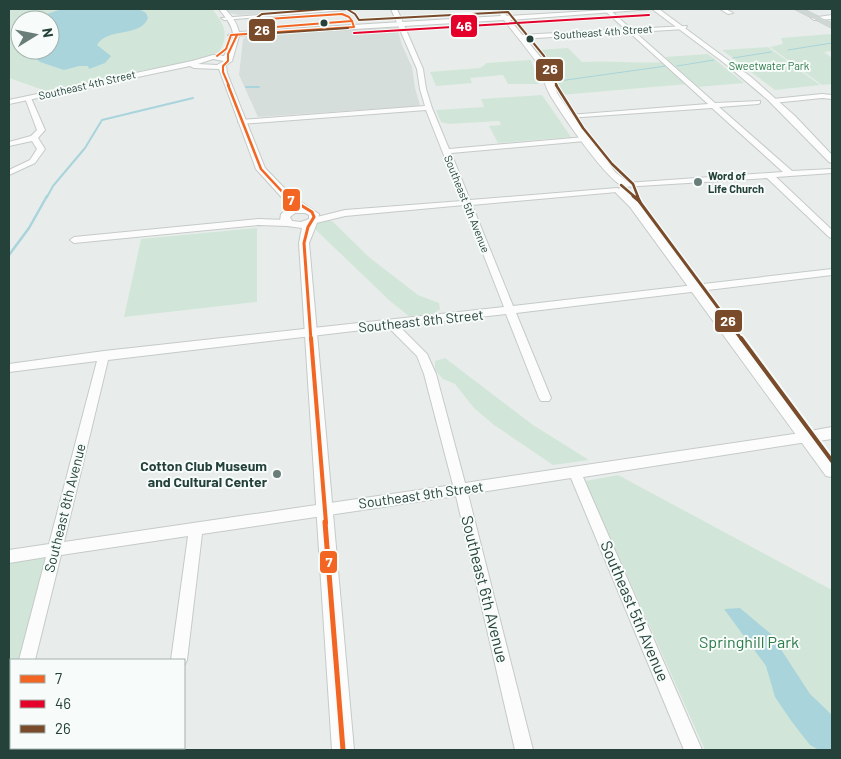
<svg xmlns="http://www.w3.org/2000/svg" width="841" height="759" font-family="Barlow,sans-serif">
  <style>
    .built { fill: #d6dedb }
    .green { fill: #d1e6d8; fill-rule: evenodd }
    .water { fill: #a9d4db }
    .lines { fill: none; stroke-linecap: round; stroke-linejoin: round }
    .stream-far2 { stroke: #a9d4db; stroke-width: 1 }
    .stream-far1 { stroke: #a9d4db; stroke-width: 2 }
    .stream { stroke: #a9d4db; stroke-width: 2.5 }
    .minor-casing { stroke: #c5cac8; stroke-width: 2 }
    .tertiary-casing { stroke: #c5cac8; stroke-width: 2 }
    .primary-casing { stroke: #c3ccc9; stroke-width: 1 }
    .minor { fill: #fcfcfc; fill-rule: evenodd }
    .tertiary { fill: #fcfcfc; fill-rule: evenodd }
    .primary { fill: #cfd7d5; fill-rule: evenodd }
    .bus-1-far4-casing { stroke: #f7fbf9; stroke-width: 4 }
    .bus-1-far3-casing { stroke: #f7fbf9; stroke-width: 5 }
    .bus-1-far2-casing { stroke: #f7fbf9; stroke-width: 6 }
    .bus-1-far1-casing { stroke: #f7fbf9; stroke-width: 8 }
    .bus-1-casing { stroke: #f7fbf9; stroke-width: 9 }
    .bus-2-casing { stroke: #f7fbf9; stroke-width: 4 }
    .bus-3-far3-casing { stroke: #f7fbf9; stroke-width: 4 }
    .bus-3-far2-casing { stroke: #f7fbf9; stroke-width: 5 }
    .bus-3-far1-casing { stroke: #f7fbf9; stroke-width: 6 }
    .bus-3-casing { stroke: #f7fbf9; stroke-width: 8 }
    .bus-1-far4 { stroke: #f26522; stroke-width: 2 }
    .bus-1-far3 { stroke: #f26522; stroke-width: 2.5 }
    .bus-1-far2 { stroke: #f26522; stroke-width: 3 }
    .bus-1-far1 { stroke: #f26522; stroke-width: 4 }
    .bus-1 { stroke: #f26522; stroke-width: 5 }
    .bus-2 { stroke: #e4002b; stroke-width: 2 }
    .bus-3-far3 { stroke: #7a4b2a; stroke-width: 2 }
    .bus-3-far2 { stroke: #7a4b2a; stroke-width: 2.5 }
    .bus-3-far1 { stroke: #7a4b2a; stroke-width: 3 }
    .bus-3 { stroke: #7a4b2a; stroke-width: 4 }
    .bus-dot { fill: #24423a; stroke: #f7fbf9; stroke-width: 2 }
    .poi-dot { fill: #697e78; stroke: #f7fbf9; stroke-width: 2 }
    .labels { text-anchor: middle; stroke-width: 4; stroke-linejoin: round; paint-order: stroke }
    .far-street-label { font-size: 11px; fill: #24423a; stroke: #f7fbf9 }
    .far-park-label { font-size: 11px; fill: #2d7a4b; stroke: #f7fbf9 }
    .far-poi-label { font-size: 11px; font-weight: bold; fill: #24423a; stroke: #f7fbf9; text-anchor: start }
    .street-label { font-size: 14px; fill: #24423a; stroke: #f7fbf9 }
    .poi-label { font-size: 14px; font-weight: bold; fill: #24423a; stroke: #f7fbf9; text-anchor: end }
    .near-street-label { font-size: 16px; fill: #24423a; stroke: #f7fbf9 }
    .near-park-label { font-size: 16px; fill: #2d7a4b; stroke: #f7fbf9 }
    .line-badge { stroke: #f7fbf9; stroke-width: 2 }
    .badge-label { font-size: 14px; text-anchor: middle; font-weight: bold; fill: #fff }
  </style>
  <rect width="100%" height="100%" fill="#e8edeb"/>
  <g class="built">
    <path d="M225 9H336L238 15 230 13Z"/>
    <path d="M397 27 402 45 412 67 415 88 420 105 418 106 258 117 239 75 243 39 248 36Z"/>
  </g>
  <g class="green">
    <path d="M9 9H212C224 23 230 35 219 52L194 62 150 69 46 91 9 78ZM20 20H50V50H20Z"/>
    <path d="M830 34 832 35V51L824 52 832 58V84L822 85 770 47 783 44 781 38Z"/>
    <path d="M768 47 820 85 775 90 722 50Z"/>
    <path d="M568 48 582 62C609 60 636 64 664 62L688 84 560 95 550 68 537 50Z"/>
    <path d="M708 54 744 83 698 87 665 57Z"/>
    <path d="M531 60 539 84H508L503 75 470 78 472 83 436 86 430 72 480 68 487 63Z"/>
    <path d="M542 95 571 137 498 143 489 126 501 125 499 121 449 124 441 122 436 110 484 107 481 99Z"/>
    <path d="M325 221H332L370 258 418 295 439 303 440 309 433 314 409 316 390 301 316 230 314 228 317 223Z"/>
    <path d="M257 228V302L124 317 141 239Z"/>
    <path d="M445 358 533 425 589 460 553 465 494 425 474 408 455 384 443 379 435 370V361Z"/>
    <path d="M618 475 832 590V750H705L585 481Z"/>
    <path d="M46 556 20 660H11V697L9 707V562Z"/>
  </g>
  <g class="water">
    <path d="M62 9H139L146 13 148 18C140 38 107 27 97 45L111 56 105 63 89 69 88 66H79L64 70 40 62 32 55 26 53 31 50H50V20H29Z"/>
    <path d="M740 608 771 634 810 694 832 715V750H819L810 745 792 722 775 697 766 666 724 609Z"/>
  </g>
  <g class="lines">
    <g class="stream-far2">
      <path d="M788 50 832 43"/>
      <path d="M733 58 771 52"/>
      <path d="M677 66 714 60"/>
      <path d="M559 81 666 66"/>
    </g>
    <g class="stream-far1">
      <path d="M246 87H259"/>
      <path d="M47 197 53 186 85 148 102 120 193 98"/>
    </g>
    <path class="stream" d="M9 255 29 228 47 196"/>
    <g class="minor-casing">
      <g id="minor">
        <path d="M335 9H357L224 20 221 18Z"/>
        <path d="M391 9H397L423 69 426 89 432 108 449 149 585 137 589 139 585 141 451 153 470 200 617 188 621 190 617 192 472 205 513 306 832 269V275L516 313 551 398 549 401H541L539 398 506 314 399 326 427 354 436 374 465 483 807 432 811 434 813 437 811 440 807 442 583 477 702 750H684L571 478 468 494 533 750H515L456 496 202 534 187 660 184 666V660H171L188 536 61 555 35 660H19L46 557 9 563V550L49 544 97 361 9 372V364L104 351 504 307 464 205 345 216 312 224 308 221 309 219 345 210 462 201 426 110 241 124 238 122 241 120 425 106 420 89 417 69ZM388 327 417 356 424 374 453 485 64 542 108 360Z"/>
        <path d="M603 9H609L631 29 687 26 685 29 635 32 715 103 760 101V103L758 104 719 107 792 171 832 169V173L776 177 832 230V238L829 237 767 178 623 187V183H626L783 172 712 108 567 118V116L569 115 708 104 629 32 521 39 518 37 521 35 625 29Z"/>
        <path d="M720 9H726L733 13 728 14Z"/>
        <path d="M832 15V19L814 20 811 18Z"/>
        <path d="M822 94 832 95V99L822 98 773 103 770 101 773 99Z"/>
        <path d="M28 96 31 98 45 130 38 138 45 149 35 163 9 175V170L30 160 37 149 32 141 9 146V142L31 136 37 130 25 98Z"/>
        <path d="M258 219 287 220 291 223 287 226 258 225 74 243 70 240 74 237Z"/>
        <path d="M11 725V748H17L15 750H9V726Z"/>
        <rect x="161" y="748" width="18" height="2"/>
      </g>
    </g>
    <g class="tertiary-casing">
      <g id="tertiary">
        <path d="M219 9H225C232 16 237 23 239 32L501 16 498 12 501 10 507 16 623 9H659L751 77 795 116 832 155V163L829 162 768 100 723 62 652 9 510 20 542 59 551 74 557 93 572 115 615 172 630 184 625 187C607 182 561 113 550 95 544 84 542 71 535 60 525 46 514 33 504 20L239 36 232 61 226 65 227 73 265 168 292 196 319 214C319 220 312 235 309 243L354 750H332L299 243 302 228 287 226 280 221 281 214 289 208 295 207 284 200 256 169 219 69 194 68 190 66 9 104V100L192 61 213 55 224 56 233 37 228 35 233 33C231 23 225 17 219 9ZM213 59 224 61 217 65 198 64ZM295 213H305L309 215V219L301 222 292 221 290 217Z"/>
        <path d="M620 188 624 189 638 203 810 431 832 427V439L818 441 832 459V477L826 476 630 207 616 193 615 191Z"/>
      </g>
    </g>
    <g class="primary-casing">
      <path id="primary" d="M794 9H804L832 23V28Z"/>
    </g>
    <use href="#minor" class="minor"/>
    <use href="#tertiary" class="tertiary"/>
    <use href="#primary" class="primary"/>
    <g class="bus-1-far4-casing">
      <g id="bus-1-far4">
        <path d="M342 14 349 17 352 21 275 27 260 23 268 19Z"/>
        <path d="M217 56 226 49 231 35 354 27 352 21"/>
        <path d="M229 86 223 72V66L228 61V54L237 35"/>
      </g>
    </g>
    <g class="bus-1-far3-casing">
      <path id="bus-1-far3" d="M228 85 261 169 287 197"/>
    </g>
    <g class="bus-1-far2-casing">
      <path id="bus-1-far2" d="M286 196 312 212 314 217 308 227 304 243 311 340"/>
    </g>
    <g class="bus-1-far1-casing">
      <path id="bus-1-far1" d="M311 338 326 523"/>
    </g>
    <g class="bus-1-casing">
      <path id="bus-1" d="M325 522 343 750"/>
    </g>
    <g class="bus-2-casing">
      <path id="bus-2" d="M354 33 649 15"/>
    </g>
    <g class="bus-3-far3-casing">
      <g id="bus-3-far3">
        <path d="M325 9 262 14 255 19 254 24 264 32 275 33 348 28"/>
        <path d="M347 9 355 14 359 20 508 12 544 56 557 86"/>
      </g>
    </g>
    <g class="bus-3-far2-casing">
      <g id="bus-3-far2">
        <path d="M556 85 583 128 612 164 633 184 638 197"/>
        <path d="M621 185 635 197"/>
      </g>
    </g>
    <g class="bus-3-far1-casing">
      <g id="bus-3-far1">
        <path d="M633 196 639 201 742 340"/>
        <path d="M637 196 640 202"/>
      </g>
    </g>
    <g class="bus-3-casing">
      <path id="bus-3" d="M741 338 832 461"/>
    </g>
    <use href="#bus-1-far4" class="bus-1-far4"/>
    <use href="#bus-1-far3" class="bus-1-far3"/>
    <use href="#bus-1-far2" class="bus-1-far2"/>
    <use href="#bus-1-far1" class="bus-1-far1"/>
    <use href="#bus-1" class="bus-1"/>
    <use href="#bus-2" class="bus-2"/>
    <use href="#bus-3-far3" class="bus-3-far3"/>
    <use href="#bus-3-far2" class="bus-3-far2"/>
    <use href="#bus-3-far1" class="bus-3-far1"/>
    <use href="#bus-3" class="bus-3"/>
  </g>
  <g class="bus-dot">
    <circle cx="324" cy="23" r="4.5"/>
    <circle cx="530" cy="39" r="4.5"/>
  </g>
  <g class="poi-dot">
    <circle cx="698" cy="182" r="5"/>
    <circle cx="277" cy="474" r="5"/>
  </g>
  <g class="labels">
    <g class="far-street-label">
      <text transform="translate(603 32) rotate(-4)" y="4">Southeast 4th Street</text>
      <text transform="translate(87 85) rotate(-13)" y="4">Southeast 4th Street</text>
      <text transform="translate(467 204) rotate(68)" y="4">Southeast 5th Avenue</text>
    </g>
    <g class="far-park-label">
      <text x="769" y="70">Sweetwater Park</text>
    </g>
    <g class="far-poi-label">
      <text x="708" y="180">Word of<tspan x="708" dy="13">Life Church</tspan></text>
    </g>
    <g class="street-label">
      <text transform="translate(421 321) rotate(-6)" y="5">Southeast 8th Street</text>
      <text transform="translate(421 495) rotate(-8)" y="5">Southeast 9th Street</text>
      <text transform="translate(65 508) rotate(-76)" y="5">Southeast 8th Avenue</text>
    </g>
    <g class="poi-label">
      <text x="267" y="471">Cotton Club Museum<tspan x="267" dy="16">and Cultural Center</tspan></text>
    </g>
    <g class="near-street-label">
      <text transform="translate(485 589) rotate(76)" y="6">Southeast 6th Avenue</text>
      <text transform="translate(635 611) rotate(67)" y="6">Southeast 5th Avenue</text>
    </g>
    <g class="near-park-label">
      <text x="749" y="648">Springhill Park</text>
    </g>
  </g>
  <g class="line-badge">
    <rect x="450" y="14" width="28" height="24" rx="5" fill="#e4002b"/>
    <rect x="248" y="18" width="28" height="24" rx="5" fill="#7a4b2a"/>
    <rect x="535" y="58" width="29" height="24" rx="5" fill="#7a4b2a"/>
    <rect x="282" y="188" width="19" height="24" rx="5" fill="#f26522"/>
    <rect x="714" y="309" width="29" height="24" rx="5" fill="#7a4b2a"/>
    <rect x="319" y="550" width="19" height="24" rx="5" fill="#f26522"/>
  </g>
  <g class="badge-label">
    <text x="464" y="31">46</text>
    <text x="262" y="35">26</text>
    <text x="550" y="74">26</text>
    <text x="291" y="205">7</text>
    <text x="728" y="326">26</text>
    <text x="329" y="567">7</text>
  </g>
  <rect width="841" height="759" fill="none" stroke="#24423a" stroke-width="20"/>
  <rect x="10" y="659" width="175" height="90" fill="#f7fbf9" stroke="#a3b1ad"/>
  <rect x="20" y="675" width="25" height="8" fill="#f26522" stroke="#a3b1ad"/>
  <text x="55" y="684" font-size="15" fill="#24423a">7</text>
  <rect x="20" y="700" width="25" height="8" fill="#e4002b" stroke="#a3b1ad"/>
  <text x="55" y="709" font-size="15" fill="#24423a">46</text>
  <rect x="20" y="725" width="25" height="8" fill="#7a4b2a" stroke="#a3b1ad"/>
  <text x="55" y="734" font-size="15" fill="#24423a">26</text>
  <g transform="translate(35 35) rotate(80)"><circle r="24" fill="#f7fbf9" stroke="#a3b1ad"/>
  <path d="M0-4L9 19L0 12L-9 19Z" fill="#697e78"/>
  <text y="-8" font-size="14" font-weight="bold" text-anchor="middle" fill="#24423a">N</text>
  </g>
</svg>
